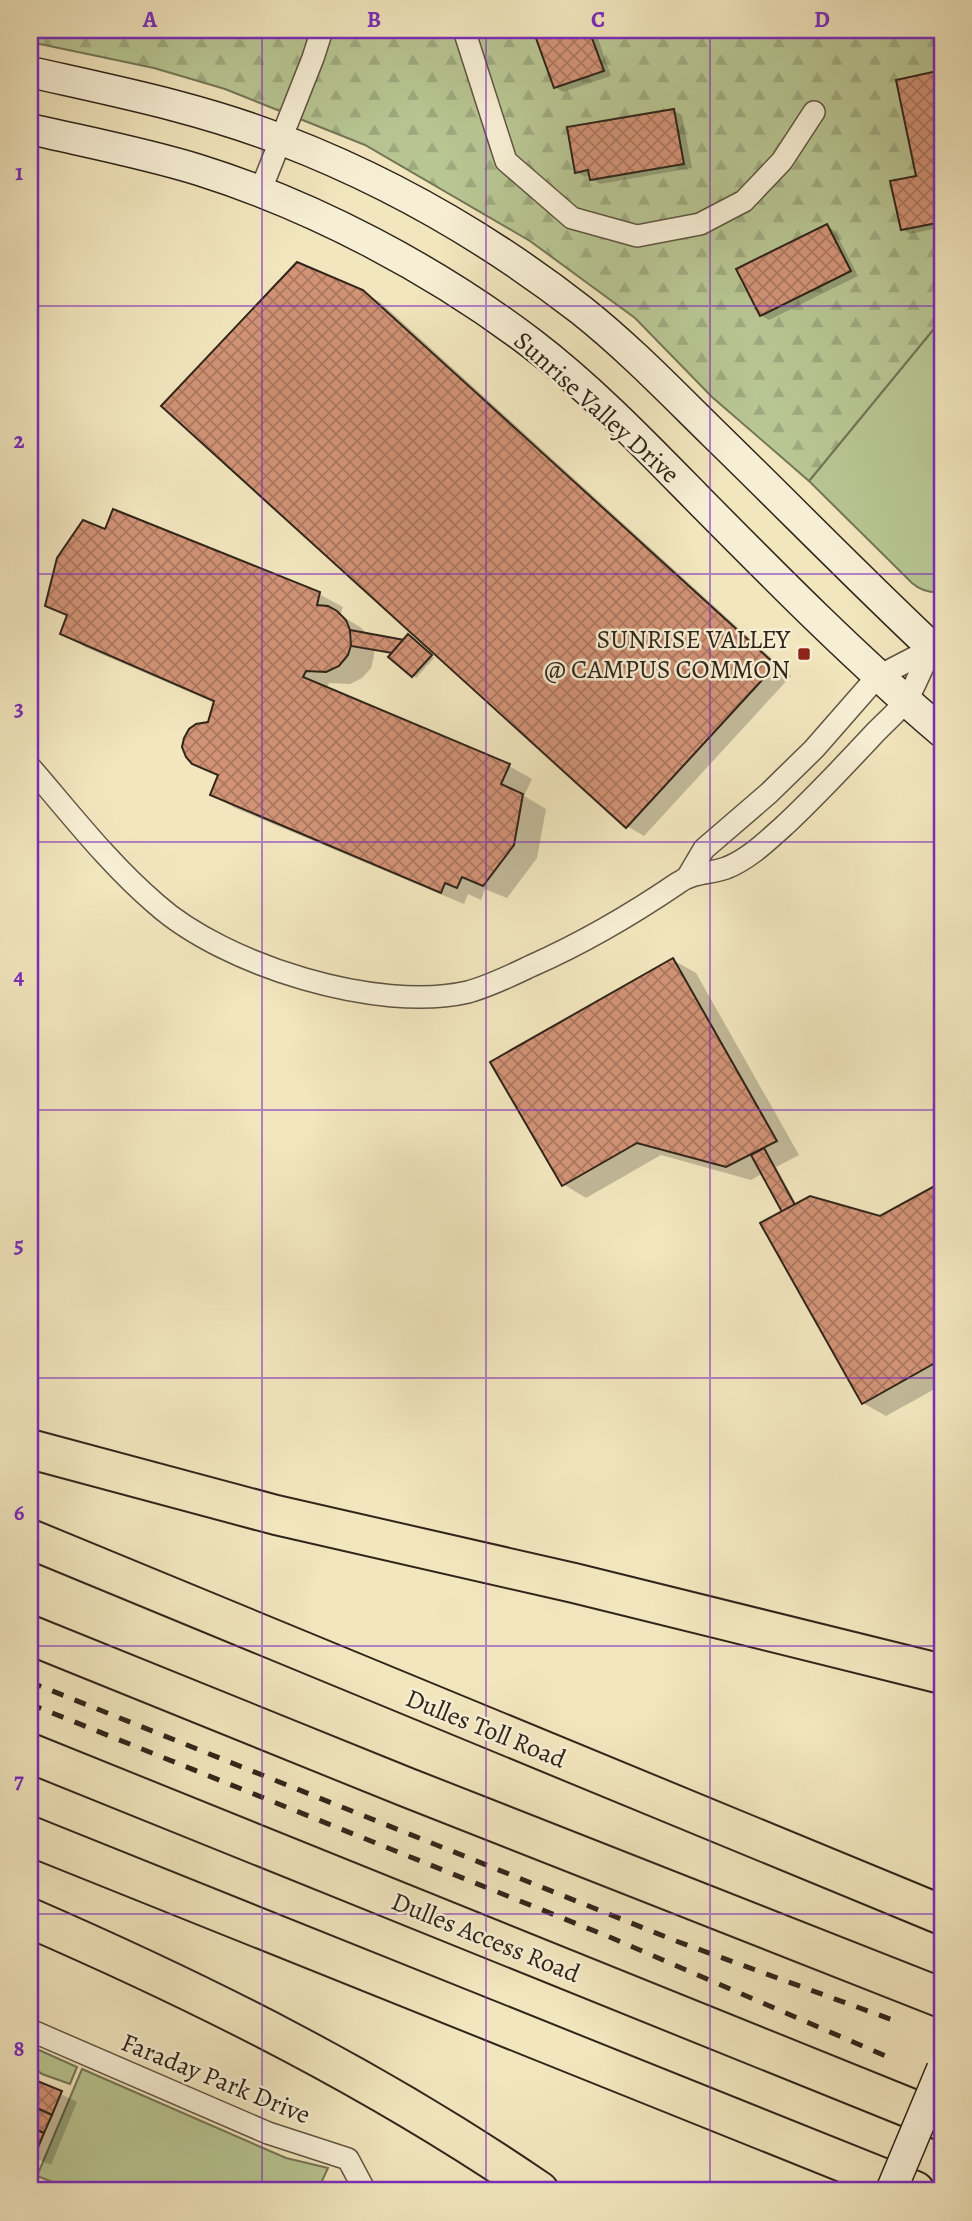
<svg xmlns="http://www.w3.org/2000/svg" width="972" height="2221" font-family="Alegreya,serif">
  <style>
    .green { fill: #b8c693; stroke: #747656; stroke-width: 2 }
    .forest { fill: url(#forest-firs); stroke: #747656; stroke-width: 2 }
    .shadow { fill: #0003 }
    .building { fill: url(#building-cross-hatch); stroke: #302519; stroke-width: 2 }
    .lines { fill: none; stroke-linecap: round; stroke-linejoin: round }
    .street-casing { stroke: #605542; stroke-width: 24 }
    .secondary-casing { stroke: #302519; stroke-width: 33 }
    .highway-casing { stroke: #302519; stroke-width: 42 }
    .street { stroke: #f7efd5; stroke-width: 21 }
    .secondary { stroke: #f7efd5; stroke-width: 30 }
    .highway { stroke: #f2e6be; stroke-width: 38 }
    .rail { stroke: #302519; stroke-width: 5; stroke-dasharray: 12 12; stroke-linecap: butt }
    .secondary-bridge-casing { stroke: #302519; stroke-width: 33; stroke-linecap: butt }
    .secondary-bridge { stroke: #f7efd5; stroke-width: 30 }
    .grid { fill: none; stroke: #7b2cbf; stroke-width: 2; stroke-opacity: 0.55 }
    .poi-dot { fill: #8f2418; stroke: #f7efd5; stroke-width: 2.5 }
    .labels { text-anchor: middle; stroke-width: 5; stroke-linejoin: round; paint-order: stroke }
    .street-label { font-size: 26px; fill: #302519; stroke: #f7efd5 }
    .poi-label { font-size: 26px; fill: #302519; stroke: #f7efd5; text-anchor: end }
    .neatline { fill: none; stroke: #7b2cbf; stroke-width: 2.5 }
    .grid-label { font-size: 23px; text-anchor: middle; font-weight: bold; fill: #7b2cbf }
  </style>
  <defs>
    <pattern id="forest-firs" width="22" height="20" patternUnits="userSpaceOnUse" patternTransform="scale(1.75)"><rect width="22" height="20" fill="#b8c693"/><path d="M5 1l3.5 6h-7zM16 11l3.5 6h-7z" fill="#9eaa7e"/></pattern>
    <pattern id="building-cross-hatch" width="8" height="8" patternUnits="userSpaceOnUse" patternTransform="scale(1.75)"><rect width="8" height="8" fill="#d29376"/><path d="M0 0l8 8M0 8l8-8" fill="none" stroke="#ab7860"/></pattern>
  </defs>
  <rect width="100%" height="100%" fill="#f2e6be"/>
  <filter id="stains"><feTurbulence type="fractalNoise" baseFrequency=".00286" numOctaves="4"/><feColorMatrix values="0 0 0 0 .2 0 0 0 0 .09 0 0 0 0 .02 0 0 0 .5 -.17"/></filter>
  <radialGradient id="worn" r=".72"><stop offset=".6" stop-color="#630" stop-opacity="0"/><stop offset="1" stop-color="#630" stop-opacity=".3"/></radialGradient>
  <g class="green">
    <path d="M942 319V592C931 593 921 591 912 583L809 481Z"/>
    <path d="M30 2046 77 2067 70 2084 42 2074 30 2064Z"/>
    <path d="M82 2069 286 2158 328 2168 321 2183 339 2191H75L37 2176Z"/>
  </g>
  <path class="forest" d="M30 30H942V319L809 481 712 397 635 318 530 241 365 145 225 89 154 68 30 42Z"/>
  <g class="shadow">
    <path d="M535 30H595L611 76 563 92 555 87Z"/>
    <path d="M705 30H887V35L713 38 705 33Z"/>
    <path d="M942 72V227L910 234 902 229 918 177 898 81Z"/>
    <path d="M674 111 682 115 692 168 600 184 592 179 591 175 585 177 577 172Z"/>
    <path d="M827 226 835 231 858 276 769 320 761 315Z"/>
    <path d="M362 292 380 302 791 676 644 836 627 826Z"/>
    <path d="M106 531 319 594 343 607 340 615 360 627 369 635 404 642 412 638 434 658 416 678 394 653 374 650V656L371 668 362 678 350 684 329 683 327 689 509 766 532 779 524 796 546 809 537 858 507 898 485 889 481 900 468 894 464 904 235 808 212 794 219 777 193 762 215 703 85 647 62 633 68 617 47 605Z"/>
    <path d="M673 960 696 973 799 1155 776 1167 797 1205 880 1218 942 1184V1385L886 1416 863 1403 784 1212 763 1173 751 1180 661 1155 586 1198 563 1184Z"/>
    <path d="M30 2079 77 2102 51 2165 30 2156Z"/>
  </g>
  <g class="building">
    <path d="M533 30H589L604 71 554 88Z"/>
    <path d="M703 30H879V31L703 34Z"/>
    <path d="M942 70V127H940L942 139V222L901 230 890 181 916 176 896 80Z"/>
    <path d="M674 109 684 164 590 180 588 170 575 173 567 127Z"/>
    <path d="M827 224 851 271 760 316 736 269Z"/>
    <path d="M297 262 363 290 776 665 626 828 161 406Z"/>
    <path d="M113 509 320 592 317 605 328 606 337 611 346 620 350 630 352 642 348 655 339 666 326 672 306 671 303 677 510 764 501 784 523 794 514 845 483 886 462 877 457 888 445 883 441 893 210 795 218 775 192 764 186 757 182 747 184 738 189 729 196 724 208 722 214 701 60 634 67 615 45 606 57 558 83 520 105 529Z"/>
    <path d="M350 630 404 640 392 653 351 646Z"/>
    <path d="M408 634 432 655 412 677 388 657Z"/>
    <path d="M673 958 777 1141 726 1167 637 1143 562 1186 490 1062Z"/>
    <path d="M764 1148 795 1205 782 1212 751 1155Z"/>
    <path d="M942 1182V1359L862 1404 760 1223 810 1196 880 1216Z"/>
    <path d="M30 2078 62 2091 52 2115 30 2105Z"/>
    <path d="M30 2105 52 2115 44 2133 30 2127Z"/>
    <path d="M30 2127 44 2133 34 2157 30 2156Z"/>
  </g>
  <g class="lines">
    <g class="street-casing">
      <g id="street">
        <path d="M464 30 506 161 572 218 637 236 700 224 744 201 782 161 814 112"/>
        <path d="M260 192 313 58 322 30"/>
        <path d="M30 767C70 813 109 864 156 904 224 965 378 1013 468 992 490 986 510 976 531 966 583 943 631 915 678 883 693 872 709 874 726 868 749 859 767 841 785 825 815 797 844 766 872 736 883 724 898 712 907 699 919 680 924 657 940 640"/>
        <path d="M688 876 704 849 769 793 814 749 877 677 933 648"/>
        <path d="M30 2030 268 2133 348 2159 365 2191"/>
      </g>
    </g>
    <g class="secondary-casing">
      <g id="secondary">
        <path d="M30 72C114 91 201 108 282 140 389 181 491 240 581 310 629 348 672 393 715 435 791 509 865 585 942 657"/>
        <path d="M30 129C86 142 144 153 199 170 314 206 435 270 531 343 590 388 643 443 695 496 775 577 855 658 942 732"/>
      </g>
    </g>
    <g class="highway-casing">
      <g id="highway">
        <path d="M30 1449 276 1515 574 1583 942 1674"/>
        <path d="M30 1539 942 1915"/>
        <path d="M30 1635 406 1787 942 1998"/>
        <path d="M30 1753 942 2121"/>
        <path d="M30 1836 915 2191"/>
        <path d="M30 1918C207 1995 380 2082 539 2191"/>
      </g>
    </g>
    <use href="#street" class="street"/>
    <use href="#secondary" class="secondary"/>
    <use href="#highway" class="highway"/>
    <g class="rail">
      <path d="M30 1682 676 1941 901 2023"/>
      <path d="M30 1704 612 1938 895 2060"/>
    </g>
    <g class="secondary-bridge-casing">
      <path id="secondary-bridge" d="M891 2191 942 2069"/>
    </g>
    <use href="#secondary-bridge" class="secondary-bridge"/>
  </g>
  <path class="grid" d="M262 30V2191M486 30V2191M710 30V2191M30 306H942M30 574H942M30 842H942M30 1110H942M30 1378H942M30 1646H942M30 1914H942"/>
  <rect class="poi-dot" x="797" y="647" width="14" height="14" rx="3.5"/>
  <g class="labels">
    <g class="street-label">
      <text transform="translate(597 407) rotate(42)" y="9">Sunrise Valley Drive</text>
      <text transform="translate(486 1728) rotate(22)" y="9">Dulles Toll Road</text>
      <text transform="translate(486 1937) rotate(22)" y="9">Dulles Access Road</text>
      <text transform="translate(216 2078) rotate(22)" y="9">Faraday Park Drive</text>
    </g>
    <g class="poi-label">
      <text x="790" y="648">SUNRISE VALLEY<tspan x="790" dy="30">@ CAMPUS COMMON</tspan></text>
    </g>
  </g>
  <rect width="972" height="2221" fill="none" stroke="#f2e6be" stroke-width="77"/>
  <rect x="38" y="38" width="896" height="2144" class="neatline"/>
  <g class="grid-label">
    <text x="150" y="27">A</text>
    <text x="374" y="27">B</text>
    <text x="598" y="27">C</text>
    <text x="822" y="27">D</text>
    <text x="19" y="180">1</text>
    <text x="19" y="448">2</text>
    <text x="19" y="716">3</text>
    <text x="19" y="984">4</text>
    <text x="19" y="1252">5</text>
    <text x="19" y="1520">6</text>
    <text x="19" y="1788">7</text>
    <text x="19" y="2056">8</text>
  </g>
  <rect width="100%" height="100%" filter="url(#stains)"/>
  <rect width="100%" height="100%" fill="url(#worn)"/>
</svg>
